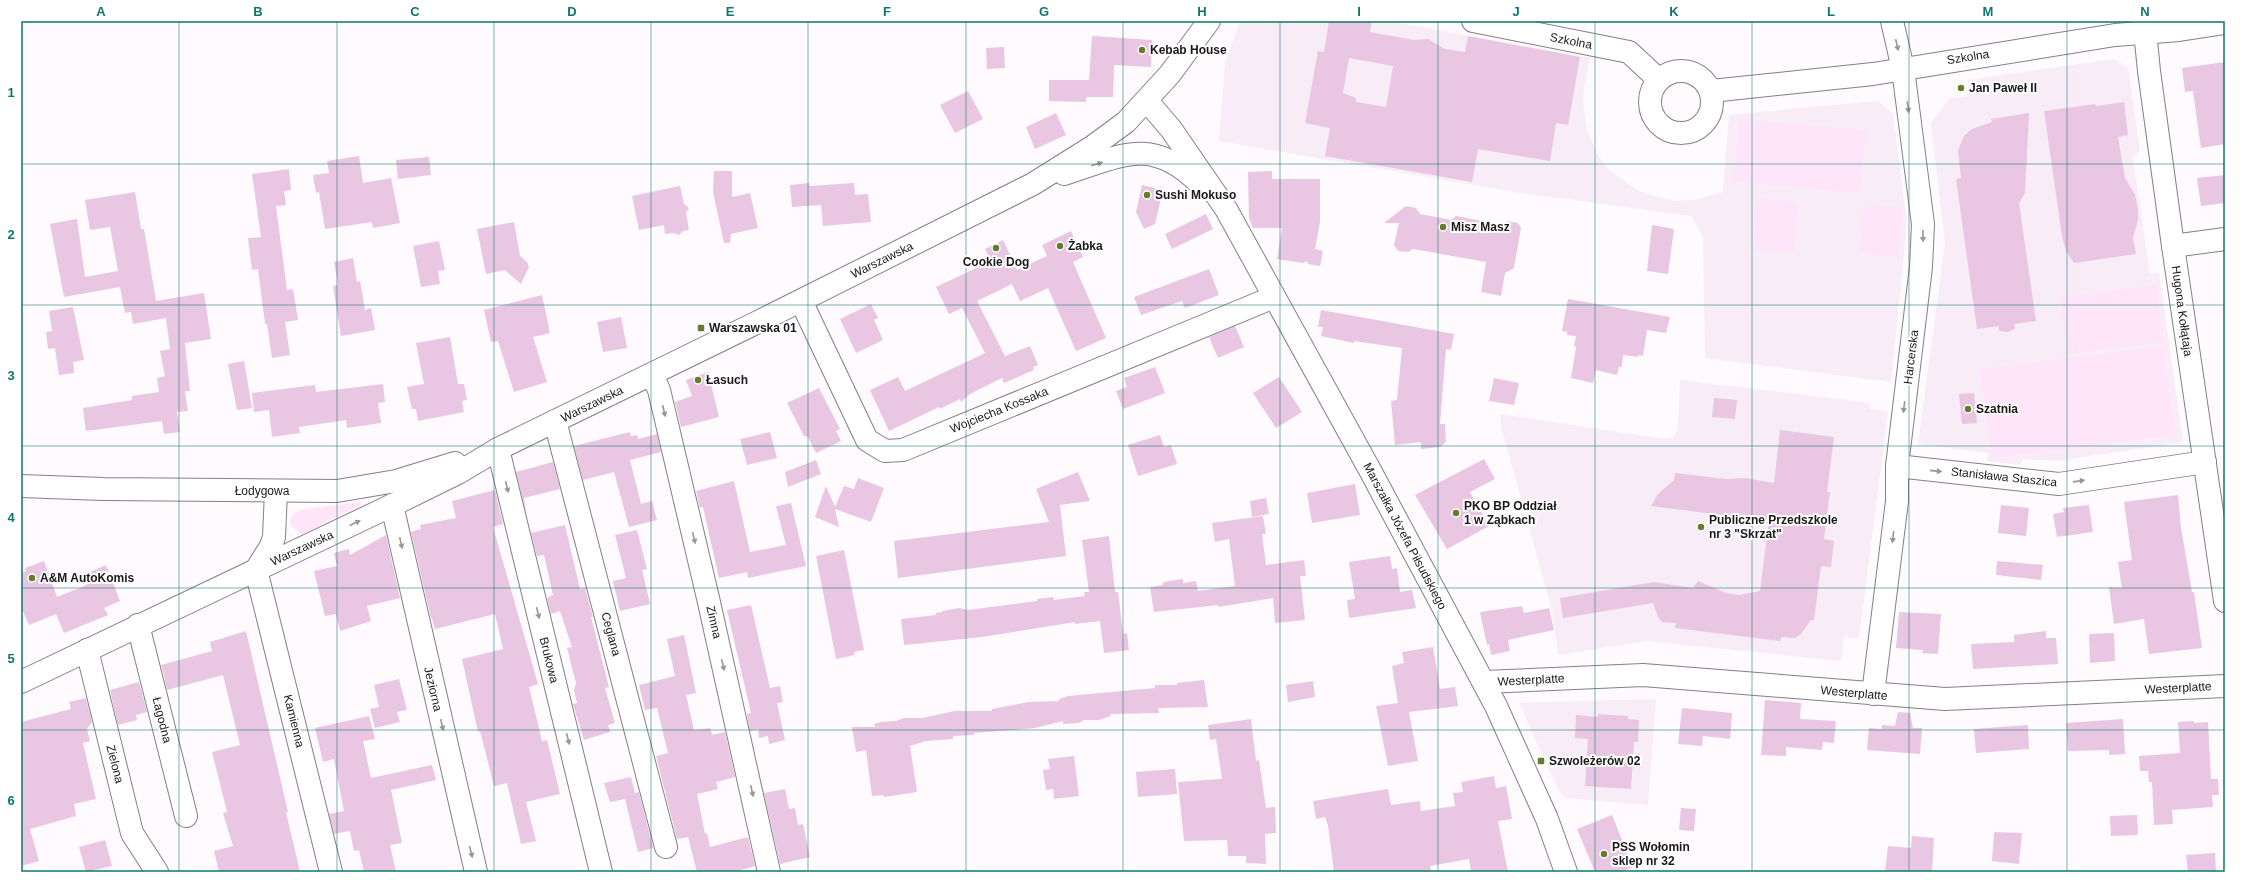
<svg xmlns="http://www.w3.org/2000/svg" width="2246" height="893" font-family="Helvetica,sans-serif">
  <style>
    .built { fill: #f8ecf6 }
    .green { fill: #ffe5f9 }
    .building { fill: #e9c6e2; fill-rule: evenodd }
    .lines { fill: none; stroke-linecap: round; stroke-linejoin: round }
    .street-casing { stroke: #847f83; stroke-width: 24 }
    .secondary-casing { stroke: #847f83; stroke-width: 24 }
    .street { stroke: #fff; stroke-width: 22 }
    .secondary { stroke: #fff; stroke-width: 22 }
    .oneway { fill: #989798 }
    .grid { fill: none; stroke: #0f766e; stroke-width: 1; stroke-opacity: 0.55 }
    .poi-dot { fill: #667b2d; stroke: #fff; stroke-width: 1.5 }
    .labels { text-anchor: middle; stroke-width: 4; stroke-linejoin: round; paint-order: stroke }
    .street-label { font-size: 12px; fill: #1a181a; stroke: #fff }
    .poi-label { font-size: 12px; font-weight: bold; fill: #1a181a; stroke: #fff; text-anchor: start }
    .neatline { fill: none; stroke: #0f766e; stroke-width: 1.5 }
    .grid-label { font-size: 13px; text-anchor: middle; font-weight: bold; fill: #0f766e }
  </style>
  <rect width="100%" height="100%" fill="#fffafe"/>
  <g class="built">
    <path d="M1240 21H1389L1590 58 1584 86 1583 101 1587 130 1597 154 1608 169 1637 190 1656 197 1675 201 1695 200 1723 192 1729 115 1877 101 1893 113 1907 224 1891 382 1705 358 1703 237 1691 216 1515 192 1219 141 1225 63Z"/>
    <path d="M2114 59 2128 68 2140 150 2133 159 2149 268 2150 274 2159 272 2183 442 2057 461 2023 459 2020 465 1987 461 1988 453 1918 444 1945 244 1931 123 1950 98 1969 96 1968 80Z"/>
    <path d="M1680 380 1870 403V409L1888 412 1859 638 1844 637 1841 661 1647 641 1558 655 1553 614 1501 426 1500 414 1665 439 1673 437 1678 430Z"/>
    <path d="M1656 699 1648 805 1566 798 1558 789 1519 703Z"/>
  </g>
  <g class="green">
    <path d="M1739 119 1866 130 1860 193 1734 182Z"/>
    <path d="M1757 198 1798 202 1794 253 1753 250Z"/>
    <path d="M1864 204 1902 207 1898 257 1860 253Z"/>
    <path d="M2156 285 2163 342 2068 354 2060 297Z"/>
    <path d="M2163 346 2175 435 1991 458 1980 369Z"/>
    <path d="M361 502V505L302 534 290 525 291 517 299 510Z"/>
  </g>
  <g class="building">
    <path d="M1329 21H1372L1370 32 1414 40 1428 39 1445 49 1465 52 1468 36 1580 57 1568 125 1556 123 1550 161 1478 149 1472 182 1325 156 1330 128 1305 123 1318 51 1324 52ZM1349 58 1393 66 1386 107 1356 102V98L1343 93Z"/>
    <path d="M1092 36 1152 40 1151 67 1114 65 1113 97H1086V102L1049 101V80H1089Z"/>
    <path d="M1004 47 1005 68 987 69 986 48Z"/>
    <path d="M2225 62V144L2201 148 2193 91 2185 92 2182 68Z"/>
    <path d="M968 91 983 119 955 133 940 105Z"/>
    <path d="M2124 102 2128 135 2118 137 2125 178 2135 195 2138 210V220L2133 238 2136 254 2074 263 2066 251 2062 236 2044 111 2095 104 2096 106Z"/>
    <path d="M1056 113 1066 135 1035 149 1026 127Z"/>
    <path d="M2029 113 2025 193 2019 203 2036 321 2014 324 2015 329 2008 332 1999 331V326L1977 329 1956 179 1961 178 1958 150 1964 136 1972 129 1992 122 1991 119Z"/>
    <path d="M359 156 363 183 391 178 400 223 373 228 372 222 325 229 319 192 316 193 313 175 329 173 327 161Z"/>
    <path d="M429 157 431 175 398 179 396 160Z"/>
    <path d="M289 169 291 190 284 191 286 205 276 206 287 290 293 289 298 320 285 322 290 355 272 358 267 324H265L258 269 252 270 248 238 261 237 252 174Z"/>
    <path d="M714 171H732V197L750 193 758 228 731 234 730 243H724L713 192Z"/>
    <path d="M1272 171V179H1320V222L1315 249 1323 251 1320 266 1308 264 1307 261 1303 263 1277 259 1282 228H1253L1249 218 1248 172Z"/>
    <path d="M2225 175V203L2201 206 2197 178Z"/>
    <path d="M809 183 810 186 854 183 855 195 868 194 871 222 823 226 821 205 792 207 790 185Z"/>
    <path d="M1142 185 1163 190 1155 224 1144 229 1136 212Z"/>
    <path d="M680 186 684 204 689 208 686 213 689 230 683 231 679 235 674 233 665 234 664 225 639 230 632 196Z"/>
    <path d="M135 192 141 229H144L156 301 204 293 211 339 185 343 190 391H185L188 411 177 412 180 432 164 434 162 421 86 431 83 408 132 400V396L159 392 157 378 165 376 160 351 170 349 166 318 133 324 131 312 125 313 120 287 64 297 50 224 77 219 85 277 118 271 110 227 90 230 85 200Z"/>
    <path d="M1406 206 1416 208 1420 214 1451 220 1456 216 1503 225 1508 221 1518 223 1521 228 1514 268 1505 273 1501 296 1481 292 1486 262 1413 249 1408 252 1398 251 1394 245 1399 223H1384Z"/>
    <path d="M1206 214 1213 229 1172 249 1165 234Z"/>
    <path d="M514 222 520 256 527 262 529 267 521 284 505 270 486 274 477 229Z"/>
    <path d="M1652 225 1674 229 1668 274 1647 271Z"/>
    <path d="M1071 231 1083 257 1073 262 1106 338 1076 351 1048 288 1020 301 1012 284 977 301 1005 356 1030 346 1038 365 1033 367 1034 370 1004 383 1002 378 970 394 961 402 960 399 940 409 939 407 889 431 870 390 898 377 905 391 985 353 962 308 949 314 936 287 991 261 985 249 1003 240 1017 270 1047 256 1042 245Z"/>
    <path d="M439 241 445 270 438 271 440 284 421 287 413 246Z"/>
    <path d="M353 258 357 282 360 281 365 310 371 308 375 330 341 336 333 286 338 285 334 262Z"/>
    <path d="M1209 269 1219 295 1185 308 1182 301 1141 315 1134 297Z"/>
    <path d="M542 295 550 333 533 337 547 382 514 392 498 341 491 342 484 310Z"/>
    <path d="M1568 299 1670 317 1666 333 1647 330 1643 356 1638 355V357L1623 355 1622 367H1619L1617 375 1596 370 1593 383 1571 378 1576 347 1574 346 1576 336 1567 335V332L1562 331Z"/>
    <path d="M871 304 878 318 874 320 883 340 856 353 840 319Z"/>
    <path d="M73 307 84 360 73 362 74 373 59 375 55 348 48 349 46 332 52 331 49 311Z"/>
    <path d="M1321 310 1454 334 1451 350 1446 349 1440 424H1445L1446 442 1440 447 1421 449V442L1395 445 1391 401 1397 400 1402 348 1354 341V343L1321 336 1323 327H1318Z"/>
    <path d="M621 317 627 348 603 352 597 322Z"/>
    <path d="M1235 326 1244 347 1218 358 1209 337Z"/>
    <path d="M450 337 458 384H464L467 400 462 401 464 412 418 421 416 409H412L407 387 424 384 416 343Z"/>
    <path d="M244 361 252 408 237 410 228 364Z"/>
    <path d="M1155 367 1165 393 1123 409 1116 391 1127 387 1124 378Z"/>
    <path d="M708 372 719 417 681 427 675 402 692 396 686 380Z"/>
    <path d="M1279 377 1302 412 1276 428 1253 393Z"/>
    <path d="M1494 378 1519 383 1514 405 1489 401Z"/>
    <path d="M383 384 385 402 378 403 381 423 347 428 346 420 299 427 300 433 272 437 269 410 254 412 252 393 315 385 316 392Z"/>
    <path d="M819 388 840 429 836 431 841 441 816 453 808 437 804 436 787 403Z"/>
    <path d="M1974 393 1977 423 1962 424 1959 394Z"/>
    <path d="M1714 398 1737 400 1735 419 1712 417Z"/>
    <path d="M1780 430 1834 437 1827 492H1830L1824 539 1834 541 1831 567 1821 566 1814 620H1811L1801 634 1795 638 1781 637 1780 641 1675 628 1676 623 1662 622 1658 617 1653 603 1563 618 1560 598 1654 582 1693 588 1698 581 1726 593 1739 595 1760 591 1769 521 1651 506 1658 494 1674 480 1675 473 1726 479 1746 478 1774 483Z"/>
    <path d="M630 432 631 436 637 435 638 439 657 434 661 452 630 460 641 504 652 501 657 520 629 527 614 472 583 480 574 446Z"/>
    <path d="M770 432 777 458 747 465 740 439Z"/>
    <path d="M1160 435 1164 447 1171 445 1177 464 1138 476 1128 445Z"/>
    <path d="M1484 459 1495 479 1470 492 1489 526 1447 549 1415 495Z"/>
    <path d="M816 460 821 474 788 487 785 472Z"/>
    <path d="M553 462 560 489 524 498 527 517 516 472Z"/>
    <path d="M1078 472 1090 501 1060 505 1066 556 898 578 894 541 1049 522 1036 489Z"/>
    <path d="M858 478 884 488 871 522 835 509 839 527 815 517 826 486 835 507 844 486 854 489Z"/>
    <path d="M734 481 750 552 786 545 776 506 791 503 806 566 748 578 747 572 719 578 703 507 700 508 696 491Z"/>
    <path d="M1355 484 1360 515 1312 523 1307 493Z"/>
    <path d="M495 490 503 524 493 527 538 684 529 687 542 741 547 740 560 794 526 802 536 841 521 844 507 783 494 786 480 731 478 732 462 659 503 649 495 614 435 629 432 618H431L411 532 421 529 420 525 456 518 452 501Z"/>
    <path d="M2178 495 2181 528 2192 592H2194L2202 648 2149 654 2144 619 2114 624 2109 587 2122 588 2118 562 2132 560 2124 502Z"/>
    <path d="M1266 498 1269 514 1252 517 1250 501Z"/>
    <path d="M2001 505 2029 508 2026 536 1998 533Z"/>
    <path d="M2089 505 2093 532 2057 537 2053 514 2064 512 2063 508Z"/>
    <path d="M1263 516 1266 534H1262L1266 565 1304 560 1306 576H1300L1305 620 1275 623 1273 598 1218 607V605L1154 612 1150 587 1163 585V582L1183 579V583L1196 581 1198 591 1235 586 1229 539 1215 542 1212 523Z"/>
    <path d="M565 525 580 589 585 588 593 617H591L609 687 605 688 615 723 608 725 610 732 584 740 573 704 577 703 574 690 576 683 567 648 572 647 560 611 551 614 547 598 553 595 544 555 537 556 531 533Z"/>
    <path d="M637 530 647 569 642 570 650 604 620 611 613 581 626 578 615 535Z"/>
    <path d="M386 535 400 598 367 606 371 621 340 631 336 614 325 616 314 571 337 566 334 553 349 549 350 555Z"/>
    <path d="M1109 536 1115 592H1118L1123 634 1127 633 1129 650 1104 653 1100 621 1075 624V622L982 637 904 645 901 619 936 615V613L942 612V611L960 608 968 610 1037 601V599L1053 597 1054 600 1085 596 1084 592H1089L1082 540Z"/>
    <path d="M844 550 864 650 854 652 855 655 836 659 816 556Z"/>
    <path d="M1390 556 1392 569 1397 568 1400 592 1412 590 1416 608 1349 618 1347 600 1355 599 1349 562Z"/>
    <path d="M44 561 57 597 87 585 83 575 106 565 120 601 104 608 108 615 64 633 56 614 29 625 21 607V573L26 571 25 568Z"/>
    <path d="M1997 561 2043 565 2041 580 1996 575Z"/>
    <path d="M751 605 770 688 780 686 783 702 777 703 785 740 769 744 768 736 759 738 758 729 750 731 747 714 751 713 727 610Z"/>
    <path d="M1522 606 1524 613 1549 608 1554 630 1508 640 1510 651 1491 655 1489 644 1487 645 1480 612Z"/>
    <path d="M1899 612 1941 614 1938 654 1922 653 1923 650 1896 648Z"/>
    <path d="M246 631 288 812H286L300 872H219L214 851 233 846 223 813 227 812 212 752 240 745 223 675 167 690 164 675 161 665 212 651 210 642Z"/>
    <path d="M2046 631V638H2056L2058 664 1973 669 1971 644 2014 642V635Z"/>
    <path d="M2114 633 2115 661 2090 663 2089 634Z"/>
    <path d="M684 635 696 693 686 695 694 730 710 728 712 735 725 732 735 777 716 782 718 789 697 794 705 834 707 833 710 847 748 837 755 866 734 872H697L688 837 677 839 656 756 668 753 657 708 645 710 639 685 675 676 667 639Z"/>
    <path d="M1433 647 1440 689 1455 687 1458 706 1409 712 1418 761 1388 766 1376 706 1398 703 1392 666 1404 663 1402 652Z"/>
    <path d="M399 679 407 710 397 712 400 722 375 728 370 709 379 707 374 685Z"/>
    <path d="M1204 680 1208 707 1158 708 1159 713 1110 714 1111 716 1099 720H1084L1079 723 1063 724V721L1035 728 974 733V735L953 736V739L926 741 910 746 917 792 884 797 883 795 872 796 866 750 856 752 852 727H875L874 724 881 722 896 721 904 718H922L955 711H992V709L1029 702 1059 701V699L1068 696 1155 688V685H1177V683Z"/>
    <path d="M1313 681 1315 697 1288 702 1286 685Z"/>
    <path d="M139 682 147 712 136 715 137 720 118 725 110 690Z"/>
    <path d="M86 698 92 722 87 729 90 741 83 743 96 799 74 804 76 816 30 829 39 861 21 866V722L71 709 69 702Z"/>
    <path d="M1765 700 1801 703 1800 719 1836 721 1834 743 1823 742 1822 750 1786 747V756L1761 755Z"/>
    <path d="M1682 708 1732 713 1730 739 1703 736 1702 746 1678 744Z"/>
    <path d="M1898 712 1910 713 1913 728H1922L1920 754 1867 750 1869 728 1882 729V725L1895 726Z"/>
    <path d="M1598 714 1628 716V719L1639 720 1638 742H1634L1631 789 1585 786 1588 739 1575 738 1576 715 1598 717Z"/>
    <path d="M369 716 375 739 363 741 371 778 432 765 436 780 391 790 402 843 390 845 396 872H364L359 850 354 851 350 831 334 834 329 814 344 811 334 759 323 762 315 728Z"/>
    <path d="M1251 719 1256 761 1259 760 1266 808 1275 807 1276 833 1265 834 1266 864 1246 863V856H1228L1227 840 1184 841 1178 782 1222 779 1216 739 1210 740 1208 725Z"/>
    <path d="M2123 719 2125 754 2109 755V750L2068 751 2066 723Z"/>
    <path d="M2194 721V723L2208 722 2211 779H2218L2219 795H2212L2213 807 2172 810 2173 824 2154 825 2152 782H2149L2148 771H2140L2139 756 2180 753 2178 722Z"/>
    <path d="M2028 725 2029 749 1976 753 1974 729Z"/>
    <path d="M1074 756 1079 796 1054 799 1053 789 1046 790 1043 770 1050 769 1048 759Z"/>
    <path d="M1175 769 1177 794 1138 797 1136 772Z"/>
    <path d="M1494 776 1496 788 1506 786 1512 819 1498 821 1508 872H1471L1469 859 1430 866 1431 872H1334L1328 825 1325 817 1316 819 1313 801 1388 789 1391 805 1420 801 1421 811 1455 806 1453 793 1463 792 1461 782Z"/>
    <path d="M631 777 635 793 639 792 653 848 638 852 625 799 610 802 604 783Z"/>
    <path d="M785 789 789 809 795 808 798 825 803 824 810 857 780 864 764 793Z"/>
    <path d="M1681 808 1696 809 1694 831 1679 830Z"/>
    <path d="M1612 815 1633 867 1621 872H1595L1577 829Z"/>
    <path d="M2137 815 2138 835 2111 836 2110 816Z"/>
    <path d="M1994 832 2022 833 2019 864 1992 861Z"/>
    <path d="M1912 836 1934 838 1932 872H1885L1888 846 1911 848Z"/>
    <path d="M105 840 112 866 86 872 79 847Z"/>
    <path d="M2215 853 2216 872H2188L2186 855Z"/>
  </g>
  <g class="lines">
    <g class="street-casing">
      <g id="street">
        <path d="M1473 21 1629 52 1659 80"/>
        <path d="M2144 21 2149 71 2173 246 2225 601"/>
        <circle cx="1681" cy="102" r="31"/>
        <path d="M1711 91 1873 74 2115 35 2179 30 2225 23"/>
        <path d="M2173 246 2225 239"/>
        <path d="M801 301 867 440 885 451 903 450 1274 297"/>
        <path d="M652 375 659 390 708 598 769 872"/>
        <path d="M555 421 666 847"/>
        <path d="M498 449 601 872"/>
        <path d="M1897 466 2059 484 2205 462"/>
        <path d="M392 505 476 872"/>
        <path d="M256 570 331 872"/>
        <path d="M138 625 186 816"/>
        <path d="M87 650 132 833 157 872"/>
        <path d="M1484 682 1643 675 1945 699 2225 686"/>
        <path d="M1873 694 1897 501V466L1921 267 1923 224 1903 69 1892 21"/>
      </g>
    </g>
    <g class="secondary-casing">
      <g id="secondary">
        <path d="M1147 101 1171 129 1226 209 1371 472 1496 706 1547 819 1566 872"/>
        <path d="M1064 174C1119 157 1150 135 1198 182"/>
        <path d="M21 486 103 489 337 491 396 481 455 463"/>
        <path d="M256 570 271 546 274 537 276 491"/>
        <path d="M21 682 401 501 458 473 498 449 760 321 1033 184 1092 147 1126 122 1170 74 1209 21"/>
      </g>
    </g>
    <use href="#street" class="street"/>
    <use href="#secondary" class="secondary"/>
  </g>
  <defs><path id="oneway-solid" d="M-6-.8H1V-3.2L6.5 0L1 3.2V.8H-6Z"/></defs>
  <g class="oneway">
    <use href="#oneway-solid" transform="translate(1897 45) rotate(77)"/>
    <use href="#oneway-solid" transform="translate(1908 107) rotate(83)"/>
    <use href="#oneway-solid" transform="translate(1097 164) rotate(-17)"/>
    <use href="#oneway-solid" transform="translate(1923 236) rotate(90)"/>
    <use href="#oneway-solid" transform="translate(1904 407) rotate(97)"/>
    <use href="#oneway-solid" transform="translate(664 411) rotate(77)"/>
    <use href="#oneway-solid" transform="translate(1936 471) rotate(6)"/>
    <use href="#oneway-solid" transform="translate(2079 481) rotate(-8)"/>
    <use href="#oneway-solid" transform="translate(507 487) rotate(76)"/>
    <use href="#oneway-solid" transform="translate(355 523) rotate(-25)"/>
    <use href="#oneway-solid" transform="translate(1893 537) rotate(97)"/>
    <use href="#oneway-solid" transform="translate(694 538) rotate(77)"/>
    <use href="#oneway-solid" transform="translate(401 543) rotate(77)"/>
    <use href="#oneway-solid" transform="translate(538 613) rotate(76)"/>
    <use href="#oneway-solid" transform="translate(723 665) rotate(77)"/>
    <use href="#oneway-solid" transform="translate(442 725) rotate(77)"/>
    <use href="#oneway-solid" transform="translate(568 739) rotate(76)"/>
    <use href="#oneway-solid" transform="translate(752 791) rotate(77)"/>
    <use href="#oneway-solid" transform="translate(471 852) rotate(76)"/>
  </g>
  <path class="grid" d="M179 21V872M337 21V872M494 21V872M651 21V872M808 21V872M966 21V872M1123 21V872M1280 21V872M1438 21V872M1595 21V872M1752 21V872M1909 21V872M2067 21V872M21 164H2225M21 305H2225M21 446H2225M21 588H2225M21 730H2225"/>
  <g class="poi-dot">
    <circle cx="1142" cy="50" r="4"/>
    <circle cx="1961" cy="88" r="4"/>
    <circle cx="1147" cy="195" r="4"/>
    <circle cx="1443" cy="227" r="4"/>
    <circle cx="1060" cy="246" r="4"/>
    <circle cx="996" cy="248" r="4"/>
    <rect x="697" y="324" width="8" height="8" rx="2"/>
    <circle cx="698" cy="380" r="4"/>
    <circle cx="1968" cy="409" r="4"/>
    <circle cx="1456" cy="513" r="4"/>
    <circle cx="1701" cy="527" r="4"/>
    <circle cx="32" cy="578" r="4"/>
    <rect x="1537" y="757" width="8" height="8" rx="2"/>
    <circle cx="1604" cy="854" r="4"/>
  </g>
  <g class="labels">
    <g class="street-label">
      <text transform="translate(1571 41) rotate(11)" y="4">Szkolna</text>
      <text transform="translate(1968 57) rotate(-9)" y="4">Szkolna</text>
      <text transform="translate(882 260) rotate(-26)" y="4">Warszawska</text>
      <text transform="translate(2182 311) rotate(82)" y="4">Hugona Kołłątaja</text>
      <text transform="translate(1911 357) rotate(-83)" y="4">Harcerska</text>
      <text transform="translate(592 404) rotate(-26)" y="4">Warszawska</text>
      <text transform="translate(999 410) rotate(-22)" y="4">Wojciecha Kossaka</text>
      <text transform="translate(2004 477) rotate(6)" y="4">Stanisława Staszica</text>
      <text x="262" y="495">Łodygowa</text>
      <text transform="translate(1405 536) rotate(62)" y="4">Marszałka Józefa Piłsudskiego</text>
      <text transform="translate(302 548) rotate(-25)" y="4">Warszawska</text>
      <text transform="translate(714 622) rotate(77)" y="4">Zimna</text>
      <text transform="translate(611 634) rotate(75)" y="4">Ceglana</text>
      <text transform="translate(549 660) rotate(76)" y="4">Brukowa</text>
      <text transform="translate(1531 680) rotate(-3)" y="4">Westerplatte</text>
      <text transform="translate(2178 688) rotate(-3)" y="4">Westerplatte</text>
      <text transform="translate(433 689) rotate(77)" y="4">Jeziorna</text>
      <text transform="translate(1854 693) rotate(5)" y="4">Westerplatte</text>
      <text transform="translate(162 720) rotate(76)" y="4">Łagodna</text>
      <text transform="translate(294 721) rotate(76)" y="4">Kamienna</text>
      <text transform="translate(115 764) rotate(76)" y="4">Zielona</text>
    </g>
    <g class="poi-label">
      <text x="1150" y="54">Kebab House</text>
      <text x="1969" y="92">Jan Paweł II</text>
      <text x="1155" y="199">Sushi Mokuso</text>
      <text x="1451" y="231">Misz Masz</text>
      <text x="1068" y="250">Żabka</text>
      <text x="996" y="266" text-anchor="middle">Cookie Dog</text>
      <text x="709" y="332">Warszawska 01</text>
      <text x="706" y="384">Łasuch</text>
      <text x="1976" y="413">Szatnia</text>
      <text x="1464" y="510">PKO BP Oddział<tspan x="1464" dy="14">1 w Ząbkach</tspan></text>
      <text x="1709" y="524">Publiczne Przedszkole<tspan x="1709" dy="14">nr 3 "Skrzat"</tspan></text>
      <text x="40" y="582">A&amp;M AutoKomis</text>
      <text x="1549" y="765">Szwoleżerów 02</text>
      <text x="1612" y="851">PSS Wołomin<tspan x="1612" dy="14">sklep nr 32</tspan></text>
    </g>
  </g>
  <rect width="2246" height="893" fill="none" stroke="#ffffff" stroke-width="44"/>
  <rect x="22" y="22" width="2202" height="849" class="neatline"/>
  <g class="grid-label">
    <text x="101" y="16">A</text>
    <text x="258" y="16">B</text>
    <text x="415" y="16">C</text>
    <text x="572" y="16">D</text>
    <text x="730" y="16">E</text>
    <text x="887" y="16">F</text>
    <text x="1044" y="16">G</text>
    <text x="1202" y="16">H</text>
    <text x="1359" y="16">I</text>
    <text x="1516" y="16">J</text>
    <text x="1674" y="16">K</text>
    <text x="1831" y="16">L</text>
    <text x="1988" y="16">M</text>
    <text x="2145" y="16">N</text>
    <text x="11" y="97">1</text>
    <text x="11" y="239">2</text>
    <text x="11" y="380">3</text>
    <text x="11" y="522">4</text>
    <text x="11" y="663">5</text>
    <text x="11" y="805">6</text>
  </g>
</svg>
